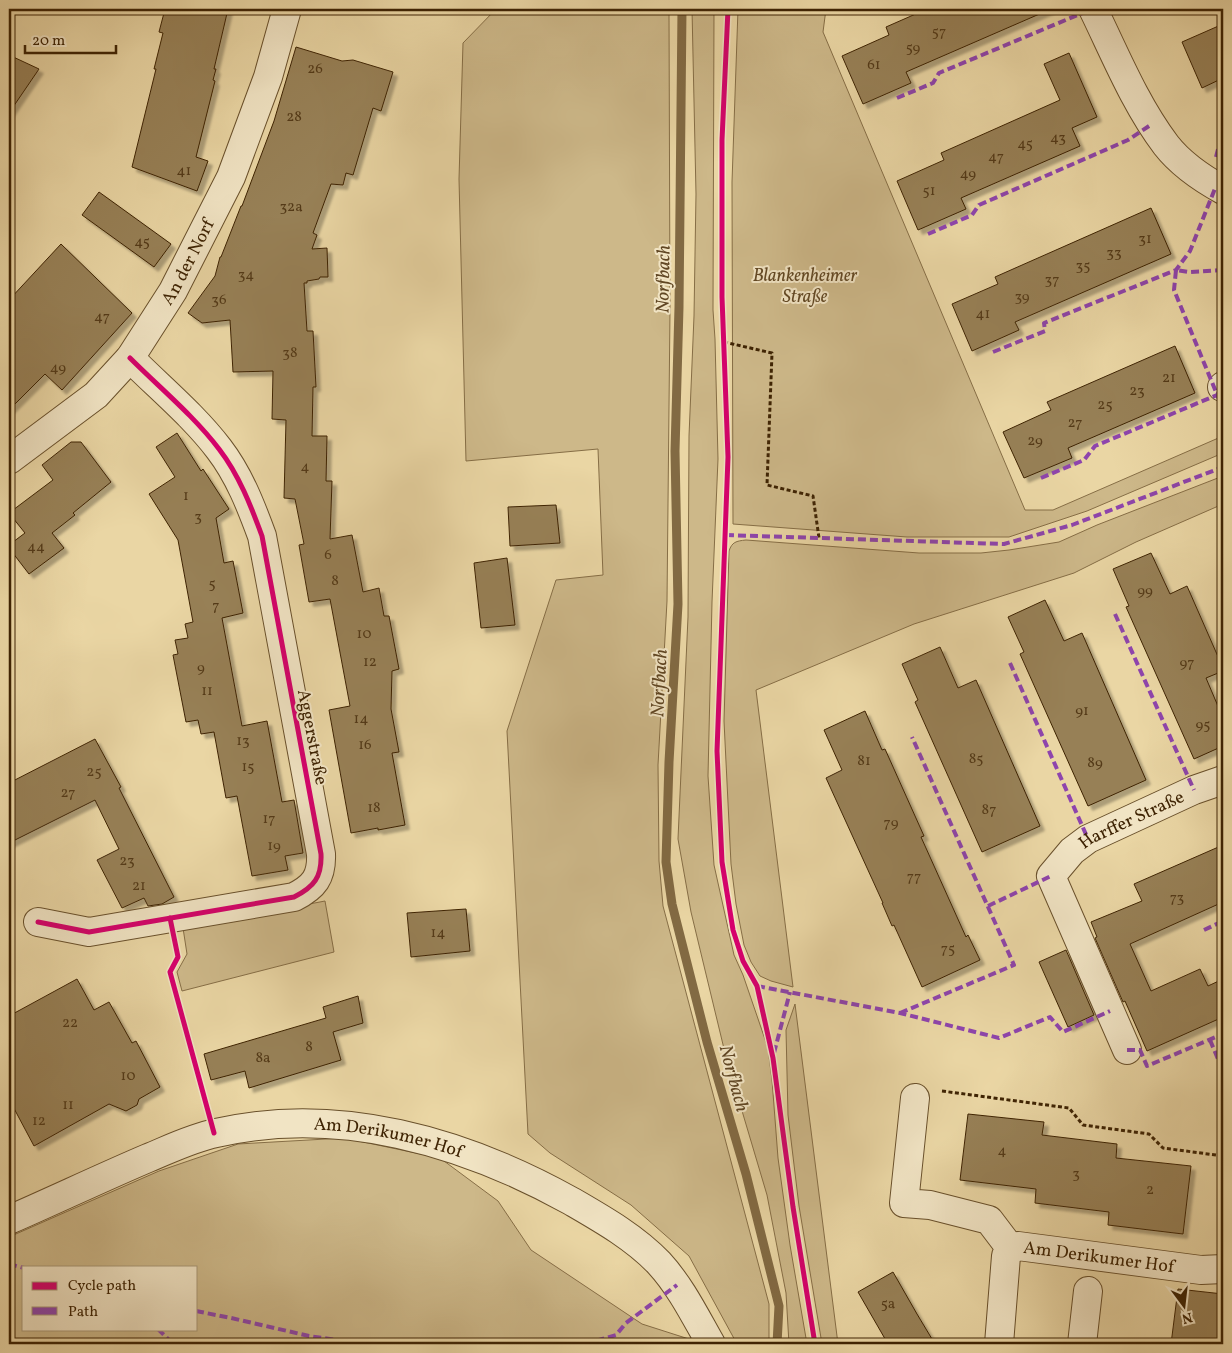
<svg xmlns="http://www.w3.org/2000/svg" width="1232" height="1353" font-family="Vollkorn,serif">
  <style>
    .green { fill: #cdb889; stroke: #866e46; fill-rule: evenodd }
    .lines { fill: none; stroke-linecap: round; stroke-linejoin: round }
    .stream { stroke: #826a43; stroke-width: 9 }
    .building { fill: #978057; stroke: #3e2303; filter: url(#shadow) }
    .minor-casing { stroke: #69502b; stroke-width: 30 }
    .path { stroke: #3e2303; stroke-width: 3; stroke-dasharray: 4 2.5; stroke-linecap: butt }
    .minor { stroke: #f1e4c4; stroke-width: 28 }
    .quiet { stroke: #8e44ad; stroke-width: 4; stroke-dasharray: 8 4; stroke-linecap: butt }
    .cycleway-casing { stroke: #f1e4c4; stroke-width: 8 }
    .cycleway { stroke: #d6006c; stroke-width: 5 }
    .labels { text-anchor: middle; stroke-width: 4; stroke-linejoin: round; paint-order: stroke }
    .number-label { font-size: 15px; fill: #543a18 }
    .street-label { font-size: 18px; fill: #3e2303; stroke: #f1e4c4 }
    .park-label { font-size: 18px; font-style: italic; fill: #624824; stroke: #f1e4c4 }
    .water-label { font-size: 19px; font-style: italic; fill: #604623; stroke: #f1e4c4 }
  </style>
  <defs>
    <filter id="shadow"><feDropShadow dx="4.5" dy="4.5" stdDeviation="1" flood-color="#0004"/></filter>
  </defs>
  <rect width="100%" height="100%" fill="#ead6a4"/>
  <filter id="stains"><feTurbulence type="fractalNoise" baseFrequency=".004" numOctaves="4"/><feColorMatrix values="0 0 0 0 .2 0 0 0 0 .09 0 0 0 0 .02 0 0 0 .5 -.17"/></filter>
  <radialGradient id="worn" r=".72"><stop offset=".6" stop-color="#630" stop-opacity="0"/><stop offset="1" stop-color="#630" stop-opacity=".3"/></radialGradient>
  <g class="green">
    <path d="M496 9H669L670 310 667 601 658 765 659 861 663 906 769 1304V1344H737L689 1256 631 1205 550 1153 528 1134 507 731 556 580 603 575 598 449 466 461 459 179 463 43Z"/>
    <path d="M692 9H714L713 310 715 339 718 459 712 602 708 776 714 865 734 955 743 975 768 1048 772 1080 778 1158 790 1245 807 1344H789L786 1293 767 1195 726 1057 691 912 678 839 688 617 689 436 694 316 696 194Z"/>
    <path d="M738 9H826L823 32 1025 510H1053L1223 436V453L1087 511 1009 537H907L733 524 732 182Z"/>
    <path d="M1223 476V504L1136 542 1074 573 914 624 756 690 793 987 771 981 760 976 751 962 744 945 736 904 731 864 724 721 729 551C732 542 736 541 746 540L919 553H981L1009 550 1059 542 1097 525Z"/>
    <path d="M325 901 334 952 182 991 177 972 187 954 183 928Z"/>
    <path d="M795 1004 838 1344H822L799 1206 788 1115 786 1030Z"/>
    <path d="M344 1138 440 1158 498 1201 531 1250 642 1324 692 1340 695 1344H9V1237L159 1171 238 1144ZM24 1267H196V1329H24Z"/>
  </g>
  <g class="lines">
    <path class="stream" d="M682 9 679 307 675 451 678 604 669 762 666 862 672 904 707 1042 746 1174 779 1306 777 1344"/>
  </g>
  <g class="building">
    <path d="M165 9H228L214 69H216L213 80 215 81 196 157 208 161 197 191 132 167 156 69H154L163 33 159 32Z"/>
    <path d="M927 9H1051L906 72 911 83 863 104 842 56 889 35 886 27Z"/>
    <path d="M1223 24V78L1202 88 1182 42Z"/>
    <path d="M296 47 342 61 353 60 393 72 381 111 373 108 353 175 346 173 343 185 331 184 313 233 317 235 312 249 327 248 328 277H320L319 279 307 281V283H304L307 331H313L316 387H313L312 436H327L326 481H332L330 539 352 535 363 592 379 588 384 616H389L399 669 392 671 391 709 399 752 392 753 405 825 378 830V828L351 833 329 710 350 706 330 599 309 602 299 545 304 544 295 499 284 498 286 420 272 419 273 371 233 372 230 320 202 323 188 313 215 276 220 257H221L241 206H242L274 121Z"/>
    <path d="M1069 53 1097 117 1072 128 1080 146 961 198 966 209 918 230 897 181 944 160 941 153 1060 100 1044 64Z"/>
    <path d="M9 55 39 69 9 113Z"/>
    <path d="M99 192 171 244 154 267 82 215Z"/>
    <path d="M1151 208 1171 254 1015 322 1019 330 972 351 952 304 998 284 995 277Z"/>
    <path d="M61 244 132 313 62 390 45 374 9 410V300Z"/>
    <path d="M1175 346 1195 393 1068 448 1072 458 1024 478 1003 432 1051 410 1047 402Z"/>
    <path d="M177 433 201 471 203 469 229 509 216 518 224 563 233 561 243 613 222 618 242 726 267 721 282 802 294 800 303 853 285 856 288 870 252 876 237 796 226 798 214 732 201 734 198 720 186 722 173 655 178 654 175 640 188 638 185 624 193 622 178 540 149 494 175 477 156 447Z"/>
    <path d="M71 442H81L111 482 73 513 75 515 52 533 64 548 29 574 9 548V545L25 533 9 513 53 480 42 465Z"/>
    <path d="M556 505 560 543 510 546 508 507Z"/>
    <path d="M1151 553 1170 594 1187 586 1223 668V671L1206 678 1223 718V746L1194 759 1126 607 1129 606 1113 569Z"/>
    <path d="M507 558 515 625 481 628 474 563Z"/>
    <path d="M1045 600 1064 641 1082 633 1146 780 1088 806 1020 654 1024 652 1008 617Z"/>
    <path d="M940 647 958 688 976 680 1040 826 982 852 915 702 918 700 902 664Z"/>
    <path d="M865 711 882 750 885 749 924 836 921 837 966 937 968 935 980 960 922 987 894 925 892 926 882 903H883L826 778 842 770 824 730Z"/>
    <path d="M95 739 121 787 119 788 174 897 162 904 148 906 144 898 122 908 97 860 119 849 95 800 9 843V783Z"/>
    <path d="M1223 845V902L1130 944 1151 991 1200 969 1208 986 1223 979V1017L1147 1051 1125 1001 1123 1002 1095 938 1097 937 1091 922 1142 901 1134 884Z"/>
    <path d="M466 909 470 951 411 957 407 913Z"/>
    <path d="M1066 950 1094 1015 1068 1027 1039 962Z"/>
    <path d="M77 979 94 1010 109 1002 132 1043 136 1041 160 1087 139 1099 137 1105 126 1111 109 1104 34 1146 9 1099V1016Z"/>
    <path d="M358 996 363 1023 333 1032 341 1060 249 1088 245 1071 211 1080 204 1054 326 1018 323 1007Z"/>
    <path d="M968 1114 1044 1122 1042 1135 1117 1144 1116 1158 1191 1166 1183 1234 1108 1225 1109 1212 1035 1203 1036 1189 960 1180Z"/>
    <path d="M893 1272 917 1314 935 1344H888L858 1292Z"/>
    <path d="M1178 1289 1223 1294V1344H1171Z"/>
  </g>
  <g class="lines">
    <g class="minor-casing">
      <g id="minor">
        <path d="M1093 9C1115 54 1135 104 1166 145 1180 163 1203 179 1223 190"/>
        <path d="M1222 387 1223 386"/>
        <path id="s1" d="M9 460 96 395 130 358 173 291 231 177 268 77 287 9"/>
        <path d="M38 922 89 932 294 897C314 887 322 877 321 854L262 536C251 506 239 475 219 449 194 416 160 388 130 358"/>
        <path id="s2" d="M1127 1050 1051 876 1072 851 1088 839 1194 790 1223 780"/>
        <path d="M915 1098 904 1203 930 1205 989 1220 1011 1249"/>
        <path id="s3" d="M9 1220C55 1200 101 1178 148 1158 170 1149 192 1138 216 1133 338 1105 463 1141 571 1201 602 1219 634 1237 659 1263 681 1287 695 1316 711 1344"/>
        <path id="s4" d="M999 1344 1006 1256 1011 1249 1018 1246 1201 1270 1223 1269"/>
        <path d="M1082 1344 1088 1291"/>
      </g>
    </g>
    <g class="path">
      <path d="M724 342 772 353 767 485 813 496 819 538"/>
      <path d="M942 1091 1069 1108 1083 1125 1149 1134 1163 1148 1223 1156"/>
    </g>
    <use href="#minor" class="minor"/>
    <g class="quiet">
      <path d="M897 98 933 83 939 73 1092 9"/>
      <path d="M1216 157 1223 130"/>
      <path d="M928 234 972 215 979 205 1128 140 1152 124"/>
      <path d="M1223 270 1189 272 1176 270 1174 290 1223 409"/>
      <path d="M993 352 1045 331 1044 323 1176 270 1190 251 1216 186"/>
      <path d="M1041 478 1084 460 1095 446 1217 395 1222 387"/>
      <path d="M726 535 1004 544 1072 525 1223 467"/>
      <path d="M1222 567 1223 569"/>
      <path d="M1115 614 1194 790"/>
      <path d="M1010 663 1088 839"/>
      <path d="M988 906 1051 876"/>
      <path d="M1204 930 1223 921"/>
      <path d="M757 986 900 1013 999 1038 1050 1017 1063 1032 1110 1011"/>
      <path d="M900 1013 1014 965 912 737"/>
      <path d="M1210 1040 1223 1071"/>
      <path d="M1127 1050H1140L1147 1066 1223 1034"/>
      <path d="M774 1053 790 992"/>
      <path d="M9 1264 24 1268"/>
      <path d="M196 1311 231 1318 309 1336 364 1344"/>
      <path d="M158 1329 173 1344"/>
      <path d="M478 1344H491"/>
      <path d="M585 1344 616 1335 626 1323 677 1285"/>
    </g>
    <g class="cycleway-casing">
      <g id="cycleway">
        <path d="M728 9 722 140V297L728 457 717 751 722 862 733 930 743 961 757 986 773 1058 793 1207 815 1344"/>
        <path d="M170 918 178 957 170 972 214 1133"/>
        <path d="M38 922 89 932 294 897C314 887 322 877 321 854L262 536C251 506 239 475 219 449 194 416 160 388 130 358"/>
      </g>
    </g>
    <use href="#cycleway" class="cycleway"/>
  </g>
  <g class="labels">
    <g class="number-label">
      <text x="939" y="36">57</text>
      <text x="913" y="52">59</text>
      <text x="874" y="69">61</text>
      <text x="315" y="73">26</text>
      <text x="294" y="121">28</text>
      <text x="1058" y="142">43</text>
      <text x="1025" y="148">45</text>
      <text x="996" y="161">47</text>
      <text x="184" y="175">41</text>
      <text x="968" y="178">49</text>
      <text x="929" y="195">51</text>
      <text x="291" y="211">32a</text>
      <text x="1145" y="243">31</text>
      <text x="142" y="246">45</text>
      <text x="1114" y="257">33</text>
      <text x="1083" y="270">35</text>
      <text x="246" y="279">34</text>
      <text x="1052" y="284">37</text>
      <text x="1022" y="301">39</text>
      <text x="219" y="304">36</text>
      <text x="983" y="318">41</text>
      <text x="102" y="321">47</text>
      <text x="290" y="357">38</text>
      <text x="58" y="372">49</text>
      <text x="1169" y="382">21</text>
      <text x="1137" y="395">23</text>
      <text x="1105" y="409">25</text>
      <text x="1075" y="427">27</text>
      <text x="1035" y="445">29</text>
      <text x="305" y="471">4</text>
      <text x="186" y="500">1</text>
      <text x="198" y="521">3</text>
      <text x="36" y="551">44</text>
      <text x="328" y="559">6</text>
      <text x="335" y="585">8</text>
      <text x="212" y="588">5</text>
      <text x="1145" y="595">99</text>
      <text x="216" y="610">7</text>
      <text x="364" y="638">10</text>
      <text x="370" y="666">12</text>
      <text x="1187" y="667">97</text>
      <text x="201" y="672">9</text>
      <text x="207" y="695">11</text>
      <text x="1082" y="715">91</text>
      <text x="361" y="723">14</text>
      <text x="1203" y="729">95</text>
      <text x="243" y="745">13</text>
      <text x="365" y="749">16</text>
      <text x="976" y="763">85</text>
      <text x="864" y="765">81</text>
      <text x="1095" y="767">89</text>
      <text x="248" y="771">15</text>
      <text x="94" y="776">25</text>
      <text x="68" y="797">27</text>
      <text x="374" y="812">18</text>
      <text x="989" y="814">87</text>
      <text x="269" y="823">17</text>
      <text x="891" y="827">79</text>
      <text x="274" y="850">19</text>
      <text x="127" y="865">23</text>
      <text x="914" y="881">77</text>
      <text x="139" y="890">21</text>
      <text x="1177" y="902">73</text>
      <text x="438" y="937">14</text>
      <text x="948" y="953">75</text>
      <text x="70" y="1027">22</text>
      <text x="309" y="1051">8</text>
      <text x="263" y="1062">8a</text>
      <text x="128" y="1080">10</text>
      <text x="68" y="1109">11</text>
      <text x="39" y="1125">12</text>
      <text x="1002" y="1155">4</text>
      <text x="1076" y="1178">3</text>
      <text x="1150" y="1194">2</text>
      <text x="888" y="1308">5a</text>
    </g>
    <g class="street-label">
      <text dy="6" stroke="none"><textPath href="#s1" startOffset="271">An der Norf</textPath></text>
      <text transform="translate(313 737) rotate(79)" y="6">Aggerstraße</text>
      <text dy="6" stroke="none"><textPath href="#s2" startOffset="290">Harffer Straße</textPath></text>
      <text dy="6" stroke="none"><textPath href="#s3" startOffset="399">Am Derikumer Hof</textPath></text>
      <text dy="6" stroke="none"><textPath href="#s4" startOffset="186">Am Derikumer Hof</textPath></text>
    </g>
    <g class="park-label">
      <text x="805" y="281">Blankenheimer<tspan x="805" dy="21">Straße</tspan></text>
    </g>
    <g class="water-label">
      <text transform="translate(662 279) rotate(-89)" y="7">Norfbach</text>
      <text transform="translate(658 683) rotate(-87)" y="7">Norfbach</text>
      <text transform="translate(735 1078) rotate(75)" y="7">Norfbach</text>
    </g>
  </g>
  <rect width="1232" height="1353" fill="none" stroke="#ead6a4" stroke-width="30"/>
  <rect x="10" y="10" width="1212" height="1333" fill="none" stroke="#3e2303" stroke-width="2.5"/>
  <rect x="15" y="15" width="1202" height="1323" fill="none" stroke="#3e2303"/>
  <rect x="22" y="1266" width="175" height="65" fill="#f1e4c4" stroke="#a99777"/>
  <rect x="32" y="1282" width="25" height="8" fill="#d6006c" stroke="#a99777"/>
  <text x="68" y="1290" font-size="15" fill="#3e2303">Cycle path</text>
  <rect x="32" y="1307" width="25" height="8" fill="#8e44ad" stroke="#a99777"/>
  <text x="68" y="1316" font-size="15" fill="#3e2303">Path</text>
  <g transform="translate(1184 1306) rotate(165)" stroke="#f1e4c4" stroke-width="4" paint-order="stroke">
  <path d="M0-4L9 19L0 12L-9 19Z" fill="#3e2303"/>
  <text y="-8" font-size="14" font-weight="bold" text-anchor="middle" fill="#3e2303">N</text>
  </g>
  <path d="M25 45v8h91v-8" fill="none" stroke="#3e2303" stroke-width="2.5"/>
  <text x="32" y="45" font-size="15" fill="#3e2303" stroke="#f1e4c4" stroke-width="4" paint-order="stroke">20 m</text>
  <rect width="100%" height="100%" filter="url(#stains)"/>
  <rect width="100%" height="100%" fill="url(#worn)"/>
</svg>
